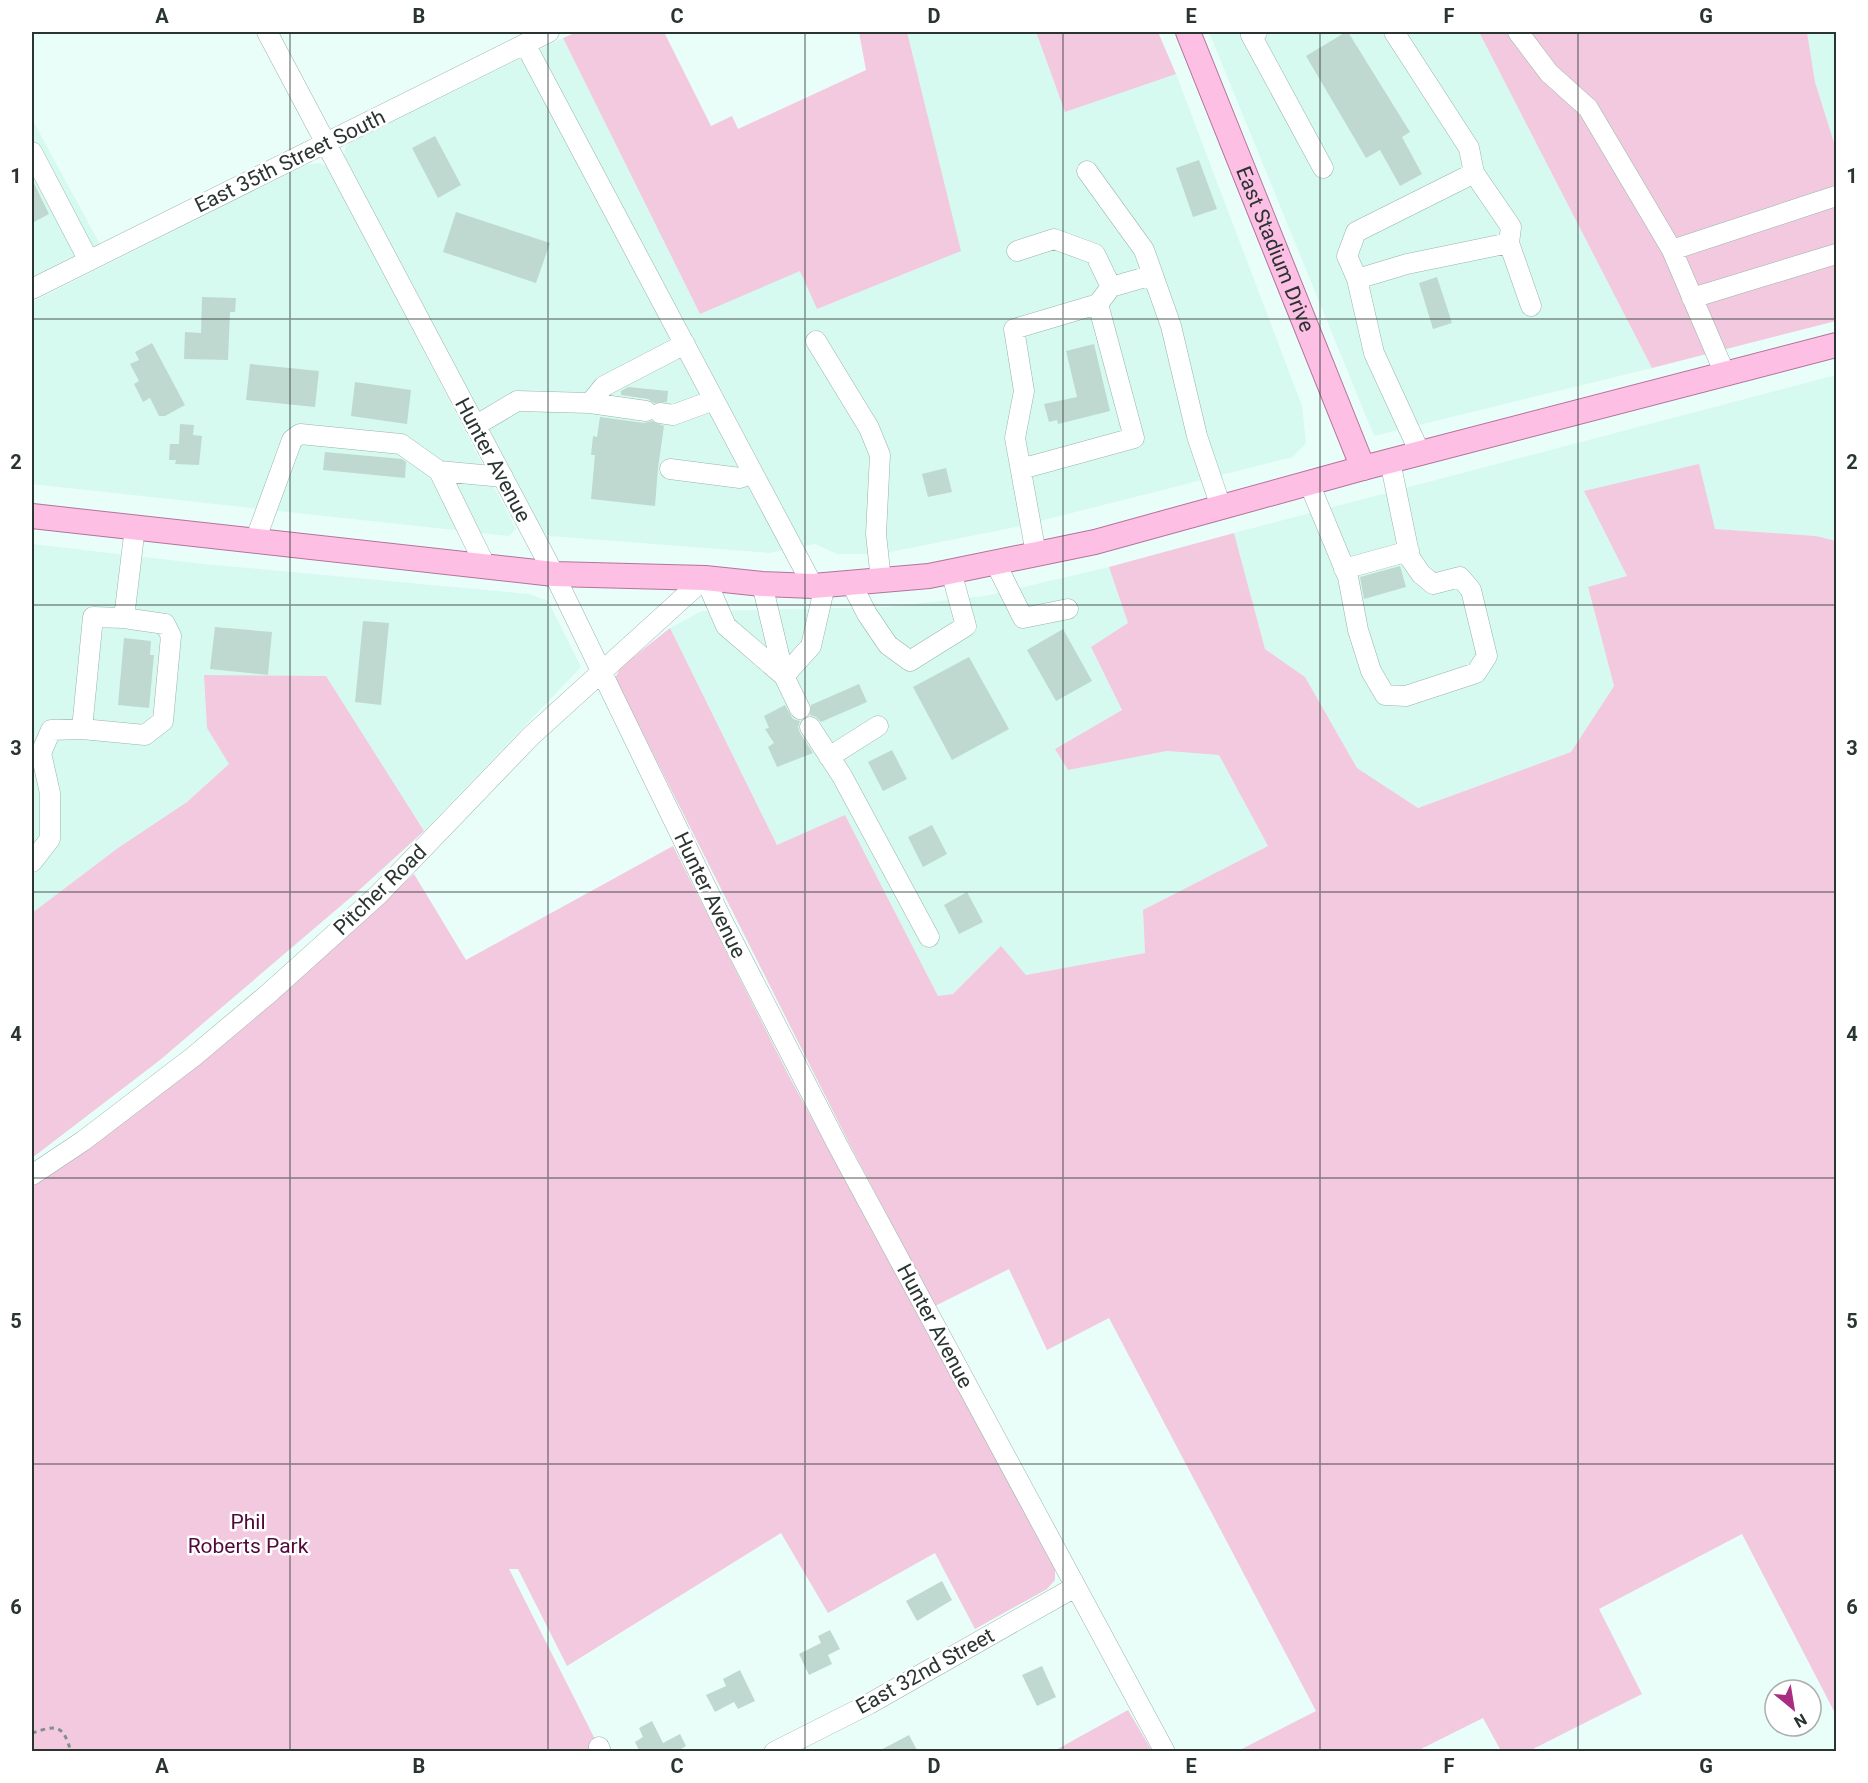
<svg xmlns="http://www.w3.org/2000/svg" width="1868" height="1783" viewBox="0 0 1868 1783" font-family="Roboto,sans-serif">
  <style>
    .built { fill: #d6faf0 }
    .green { fill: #f2c9df }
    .building { fill: #bfd9d1 }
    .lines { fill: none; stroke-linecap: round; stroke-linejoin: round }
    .minor-casing { stroke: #99b3ac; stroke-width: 21 }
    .major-casing { stroke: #b3739b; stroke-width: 26 }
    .path { stroke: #81908b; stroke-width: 3; stroke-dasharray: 4.5 4.5; stroke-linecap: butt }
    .minor { stroke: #fff; stroke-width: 20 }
    .major { stroke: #febfe5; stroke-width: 24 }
    .grid { fill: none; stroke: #2a3431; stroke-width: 1.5; stroke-opacity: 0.55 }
    .labels { text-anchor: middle; stroke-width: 5; stroke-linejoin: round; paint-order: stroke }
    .street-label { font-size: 21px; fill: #2a3431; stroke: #fff }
    .park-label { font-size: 21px; fill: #52083b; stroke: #fff }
    .neatline { fill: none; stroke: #2a3431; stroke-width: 2 }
    .grid-label { font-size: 20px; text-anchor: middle; font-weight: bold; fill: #2a3431 }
  </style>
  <rect width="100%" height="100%" fill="#e9fef8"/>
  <!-- built -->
  <path class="built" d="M907,32H1036L1065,112L1176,74L1302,406L1306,443L1293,457L1016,527L880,554H837L815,544L769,553L550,536L538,529L344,157L345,148L354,140L563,38L700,314L800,270L817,309L960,251Z
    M1209,32H1479L1652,368L1374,436Z
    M1807,32H1836V149L1815,82Z
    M32,119L101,246L32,281Z
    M319,163L328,167L516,529L509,536L32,484V302L305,165Z
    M1836,375V541L1816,536L1714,529L1584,491L1627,576L1588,588L1614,686L1571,752L1418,808L1357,768L1305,677L1265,649L1234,533Z
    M32,544L204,564L529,594L548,601L581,667L424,831L326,676L207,728L229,764L187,802L118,848L32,913Z
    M1109,567L1129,624L1091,647L1122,710L1055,749L1068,770L1167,751L1219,755L1268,846L1143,910L1145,953L1026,975L1001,947L953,994L938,996L845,816L777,845L670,628L702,611L888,607L985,596Z"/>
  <!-- green -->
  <path class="green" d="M577,32H664L711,126L732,116L738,129L866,70L859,32H907L961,251L817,309L800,271L700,314L563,38Z
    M1036,32H1158L1176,74L1065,112Z
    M1479,32H1807L1815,82L1836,149V321L1652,368Z
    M1699,464L1715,529L1816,536L1836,541V1715L1742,1534L1599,1609L1642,1694L1529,1751H1501L1483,1718L1417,1751H1238L1316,1711L1109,1318L1047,1350L1009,1269L935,1306L849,1143L615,678L621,667L670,628L777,845L845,815L938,996L953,994L1001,946L1026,975L1145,953L1143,910L1268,846L1219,755L1167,751L1068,770L1055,749L1122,710L1091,647L1128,623L1109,567L1234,533L1265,649L1305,677L1357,768L1418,808L1571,752L1614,686L1588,587L1627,576L1584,491Z
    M204,675L326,676L424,831L357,892L160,1060L32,1158V913L118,848L187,802L229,764L207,728Z
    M673,846L790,1078L1055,1569V1580L1047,1589L975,1629L935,1553L828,1613L781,1533L567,1666L518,1569H509L601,1751L32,1752V1186L234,1022L239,1030L414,874L466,960Z
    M1128,1710L1152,1751H1054Z"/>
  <!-- building -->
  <path class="building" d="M1346,32H1348L1410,132L1402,137L1422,174L1400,186L1380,150L1366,158L1306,56Z
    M435,136L461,185L438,198L412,148Z
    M1199,160L1217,209L1193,217L1176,168Z
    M32,179L49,214L32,223Z
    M456,212L550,243L536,283L443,252Z
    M1437,277L1452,323L1433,329L1419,283Z
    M202,297L236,298L235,312H230L228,360L184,359L185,332L201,333Z
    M152,343L185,405L165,416H159L150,398L143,402L134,384L139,381L130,364L139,360L135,352Z
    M1094,344L1110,411L1058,424L1057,420L1049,422L1044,404L1077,397L1066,351Z
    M250,364L319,371L315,407L246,400Z
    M355,382L411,390L407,424L351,416Z
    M628,387L668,391L667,402L654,403L648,399L621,395V391Z
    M600,417L644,423L652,421L664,426L658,468L655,506L591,499L595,455H591L593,436L597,437Z
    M180,424L194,425L193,435L202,436L199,465L175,464L176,460H169L170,444H179Z
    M325,452L402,459L406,462L405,478L323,470Z
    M946,468L952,492L928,497L922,474Z
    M1400,566L1406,587L1364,599L1360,577Z
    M363,621L389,623L381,705L355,702Z
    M215,627L272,632L268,675L210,669Z
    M1063,629L1092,681L1056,701L1027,650Z
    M124,638L151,641L150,655H154L149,708L118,705Z
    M969,657L1009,729L952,760L913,687Z
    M859,684L867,702L821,722L816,717L810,715L811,705Z
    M785,705L793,719L800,721L798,727L800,733L813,753L777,767L768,747L774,743L765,729L769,728L764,716Z
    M892,750L907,779L883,791L868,762Z
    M932,825L947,854L923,867L908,837Z
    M967,892L983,922L959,934L944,905Z
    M942,1581L952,1600L917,1621L906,1601Z
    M830,1630L840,1649L828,1655L832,1664L809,1675L799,1654L821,1643L818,1636Z
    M1042,1666L1056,1697L1037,1706L1022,1675Z
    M740,1670L755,1701L738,1709L734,1702L715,1712L706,1695L726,1686L723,1679Z
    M652,1721L663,1743L680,1734L686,1746L676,1752H640L635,1742L643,1737L639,1728Z
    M909,1735L918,1752H877Z"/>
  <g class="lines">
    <defs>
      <path id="minor" d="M267,32L554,574L723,922L837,1144L1165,1752
        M1257,32L1251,35L1323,168
        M1394,32L1469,148L1474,173L1356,232L1347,256L1357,279L1374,353L1420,453
        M1518,32L1549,73L1588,108L1672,250L1725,374
        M525,44L813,586
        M32,152L89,261
        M1087,171L1144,250L1171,326L1197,436L1221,507
        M1509,243L1531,306
        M1672,250L1836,196
        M1017,251L1054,239L1095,254L1111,287
        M1357,279L1407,264L1509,243L1511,227L1474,173
        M32,289L549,32
        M1692,298L1836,254
        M816,341L869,428L880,455L876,534L881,580
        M590,403L604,386L685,344
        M660,413L673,415L714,400
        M475,426L517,401L590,403L646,411
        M670,469L740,478L753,473
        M1021,469L1134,438L1098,304
        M439,471L486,567
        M1309,483L1348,577L1358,630L1371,671L1385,695L1406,696L1476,673L1487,656L1471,590L1460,577L1433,584L1421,574L1410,558L1390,461
        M255,541L292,440L300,434L401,444L439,471L503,477
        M1036,554L1015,438L1024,391L1014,329L1098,304L1111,287L1153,275
        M995,562L1023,618L1068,609
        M1344,569L1409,551
        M851,583L867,614L888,645L910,661L966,626L951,571
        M762,584L784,676L800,709
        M93,617L124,618L165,624L171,636L163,721L145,735L82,729Z
        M124,618L135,527
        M810,727L842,776L929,937
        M829,757L878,726
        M32,862L50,839V793L41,753L51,730L82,729
        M32,1175L83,1141L193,1057L268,994L378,895L531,736L705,578L726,626L784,676L811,646L825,585
        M599,1747L601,1752
        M774,1752L869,1704L1075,1587"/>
      <g id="major">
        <path id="s1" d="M1188,32L1363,468"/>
        <path d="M32,516L554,574L705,578L762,584L813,586L929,576L1095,542L1363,468L1836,345"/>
      </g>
    </defs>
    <!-- minor casing -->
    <use href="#minor" class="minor-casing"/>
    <!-- major casing -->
    <use href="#major" class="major-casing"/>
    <!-- path -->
    <path class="path" d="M32,1733C57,1725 63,1724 71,1752"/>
    <!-- minor -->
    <use href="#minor" class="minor"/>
    <!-- major -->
    <use href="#major" class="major"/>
  </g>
  <!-- grid -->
  <path class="grid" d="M290,32V1752M548,32V1752M805,32V1752M1063,32V1752M1320,32V1752M1578,32V1752M32,319H1836M32,605H1836M32,892H1836M32,1178H1836M32,1464H1836"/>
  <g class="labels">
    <!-- street labels -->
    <g class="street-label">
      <text transform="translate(290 161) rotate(-26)" y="7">East 35th Street South</text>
      <text dy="7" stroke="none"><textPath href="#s1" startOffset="234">East Stadium Drive</textPath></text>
      <text transform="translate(493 460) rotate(62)" y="7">Hunter Avenue</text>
      <text transform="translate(380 890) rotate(-44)" y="7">Pitcher Road</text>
      <text transform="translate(710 895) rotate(64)" y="7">Hunter Avenue</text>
      <text transform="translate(935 1326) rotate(62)" y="7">Hunter Avenue</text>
      <text transform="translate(925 1671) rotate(-29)" y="7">East 32nd Street</text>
    </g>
    <!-- park labels -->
    <g class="park-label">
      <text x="248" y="1529">Phil<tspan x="248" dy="24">Roberts Park</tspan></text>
    </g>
  </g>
  <!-- border -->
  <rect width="1868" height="1783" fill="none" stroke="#ffffff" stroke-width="66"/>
  <!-- north arrow -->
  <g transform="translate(1793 1708) rotate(150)"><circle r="28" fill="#ffffff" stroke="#aaaead" stroke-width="1.5"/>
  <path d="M0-4.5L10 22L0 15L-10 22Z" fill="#a92d80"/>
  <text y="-9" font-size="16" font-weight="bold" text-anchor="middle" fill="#2a3431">N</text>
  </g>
  <rect x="33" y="33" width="1802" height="1717" class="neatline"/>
  <g class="grid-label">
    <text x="162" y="23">A</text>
    <text x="419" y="23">B</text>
    <text x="677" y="23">C</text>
    <text x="934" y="23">D</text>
    <text x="1191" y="23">E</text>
    <text x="1449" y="23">F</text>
    <text x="1706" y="23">G</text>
    <text x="16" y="183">1</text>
    <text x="1852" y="183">1</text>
    <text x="16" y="469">2</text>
    <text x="1852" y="469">2</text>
    <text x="16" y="755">3</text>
    <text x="1852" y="755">3</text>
    <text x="16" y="1041">4</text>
    <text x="1852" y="1041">4</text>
    <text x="16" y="1328">5</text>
    <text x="1852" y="1328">5</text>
    <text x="16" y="1614">6</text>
    <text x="1852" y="1614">6</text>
    <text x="162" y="1773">A</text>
    <text x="419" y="1773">B</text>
    <text x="677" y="1773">C</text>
    <text x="934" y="1773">D</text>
    <text x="1191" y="1773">E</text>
    <text x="1449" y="1773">F</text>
    <text x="1706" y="1773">G</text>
  </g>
</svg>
